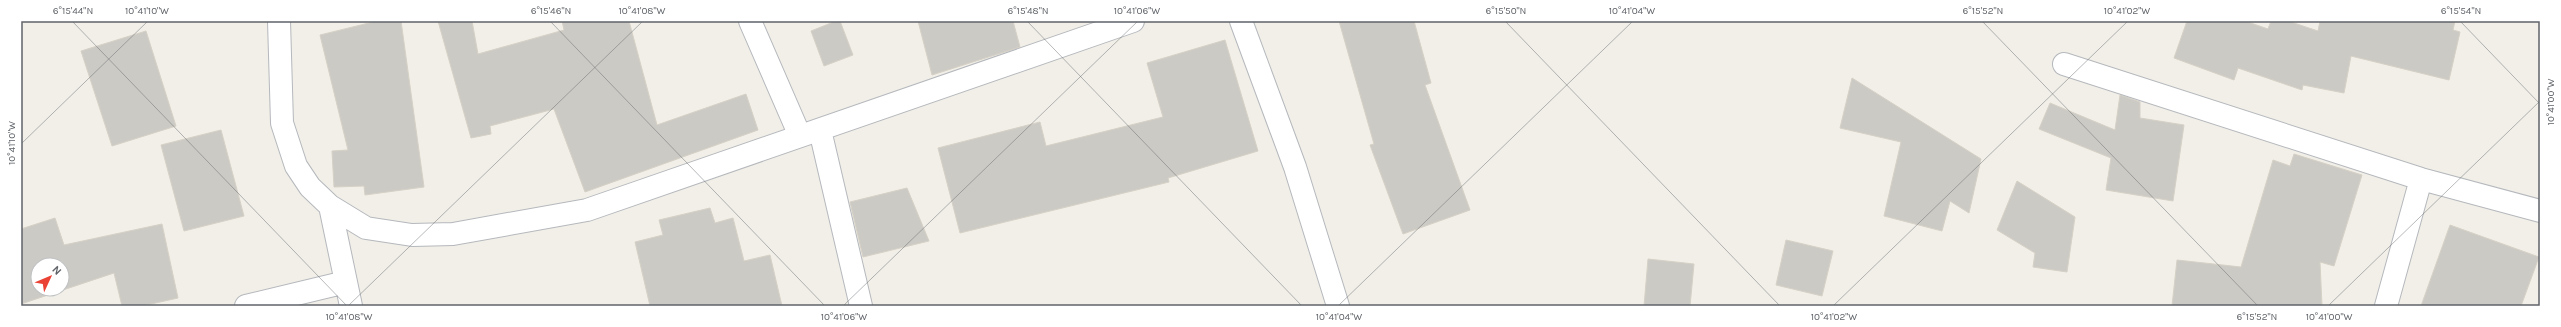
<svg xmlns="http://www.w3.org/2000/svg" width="2561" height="327" viewBox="0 0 2561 327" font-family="Karla,sans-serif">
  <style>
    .building { fill: #cccac5; stroke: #d6d1c6; fill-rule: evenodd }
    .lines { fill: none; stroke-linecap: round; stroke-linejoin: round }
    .minor-casing { stroke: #b5b8bc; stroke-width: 24 }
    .minor { stroke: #fff; stroke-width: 22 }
    .ticks { fill: none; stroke: #5f6368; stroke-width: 1; stroke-opacity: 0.45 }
    .neatline { fill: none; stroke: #5f6368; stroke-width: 1.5 }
    .ticks-label { font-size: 10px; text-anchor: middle; fill: #5f6368 }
  </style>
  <rect width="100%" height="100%" fill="#f1efe8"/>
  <!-- building -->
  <path class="building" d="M377,21H401L424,187L365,195L364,186L334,187L332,151L348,150L320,35Z
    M438,21H472L478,54L564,30L562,21H629L657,125L746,94L758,130L585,192L554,109L490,126L491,134L471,138Z
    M836,21H840L853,55L824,66L811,31Z
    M918,21H1013L1020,47L932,75Z
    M1339,21H1414L1431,83L1425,85L1470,210L1403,234L1370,145L1374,144Z
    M2187,21H2245L2268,29L2271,21H2288L2318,31L2320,21H2455L2453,30L2460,32L2449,80L2351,56L2344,93L2303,85L2302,90L2238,68L2234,80L2174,58Z
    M146,31L176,126L112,146L81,51Z
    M1225,40L1258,151L1168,178L1169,182L960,233L938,148L1040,122L1046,146L1163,117L1147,63Z
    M1852,78L1981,159L1969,213L1950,201L1942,231L1884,216L1901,142L1840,128Z
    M2120,95L2140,102V118L2184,125L2173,201L2106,190L2111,158L2039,129L2050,103L2115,130Z
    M221,130L244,216L184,231L161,145Z
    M2294,154L2362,175L2334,266L2320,262L2322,306H2172L2177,260L2241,267L2273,160L2290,166Z
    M2017,181L2075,217L2067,272L2033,267L2035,253L1997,230Z
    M907,188L929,241L863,257L850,202Z
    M710,208L715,223L733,218L744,261L770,255L782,306H650L635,242L663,235L659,220Z
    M55,218L64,245L162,224L178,298L142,306H122L114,273L21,304V229ZM38,265H62V289H38Z
    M2450,225L2539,257L2521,306H2421Z
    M1786,240L1833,251L1822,296L1776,285Z
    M1648,259L1694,264L1690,306H1644Z"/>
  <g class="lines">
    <defs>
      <path id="minor" d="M279,21L282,123L296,166L310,187L330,206L366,228L412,235L453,234L587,210L1133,21
        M750,21L800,136
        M1241,21L1295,167L1338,306
        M2064,64L2421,179L2540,211
        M820,130L861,306
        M330,206L351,306
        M246,306L346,282
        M2386,306L2421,179"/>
    </defs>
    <!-- minor casing -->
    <use href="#minor" class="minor-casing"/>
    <!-- minor -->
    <use href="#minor" class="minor"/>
  </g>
  <!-- ticks -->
  <path class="ticks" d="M72,21L347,306M550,21L825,306M1027,21L1302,306M1505,21L1780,306M1982,21L2258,306M2460,21L2540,104M21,144L148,21M348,306L643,21M843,306L1138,21M1338,306L1633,21M1833,306L2128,21M2328,306L2540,101"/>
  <!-- border -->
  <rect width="2561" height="327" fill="none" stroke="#ffffff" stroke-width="44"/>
  <!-- north arrow -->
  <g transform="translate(50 277) rotate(46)"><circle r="19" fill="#ffffff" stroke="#bfc1c3"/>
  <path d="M0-3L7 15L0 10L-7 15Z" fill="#ea4335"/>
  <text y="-6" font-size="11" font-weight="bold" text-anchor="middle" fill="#5f6368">N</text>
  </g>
  <rect x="22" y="22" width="2517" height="283" class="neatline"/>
  <g class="ticks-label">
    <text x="73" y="14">6°15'44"N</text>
    <text x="147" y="14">10°41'10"W</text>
    <text x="551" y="14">6°15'46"N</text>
    <text x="642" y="14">10°41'08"W</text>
    <text x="1028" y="14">6°15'48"N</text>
    <text x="1137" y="14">10°41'06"W</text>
    <text x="1506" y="14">6°15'50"N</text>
    <text x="1632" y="14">10°41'04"W</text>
    <text x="1983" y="14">6°15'52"N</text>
    <text x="2127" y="14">10°41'02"W</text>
    <text x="2461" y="14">6°15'54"N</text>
    <text transform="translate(2550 102) rotate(-90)" y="4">10°41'00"W</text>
    <text transform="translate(11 143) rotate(-90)" y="4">10°41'10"W</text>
    <text x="349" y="320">10°41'08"W</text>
    <text x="844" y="320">10°41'06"W</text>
    <text x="1339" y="320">10°41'04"W</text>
    <text x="1834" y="320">10°41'02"W</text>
    <text x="2257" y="320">6°15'52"N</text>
    <text x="2329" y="320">10°41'00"W</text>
  </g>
</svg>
